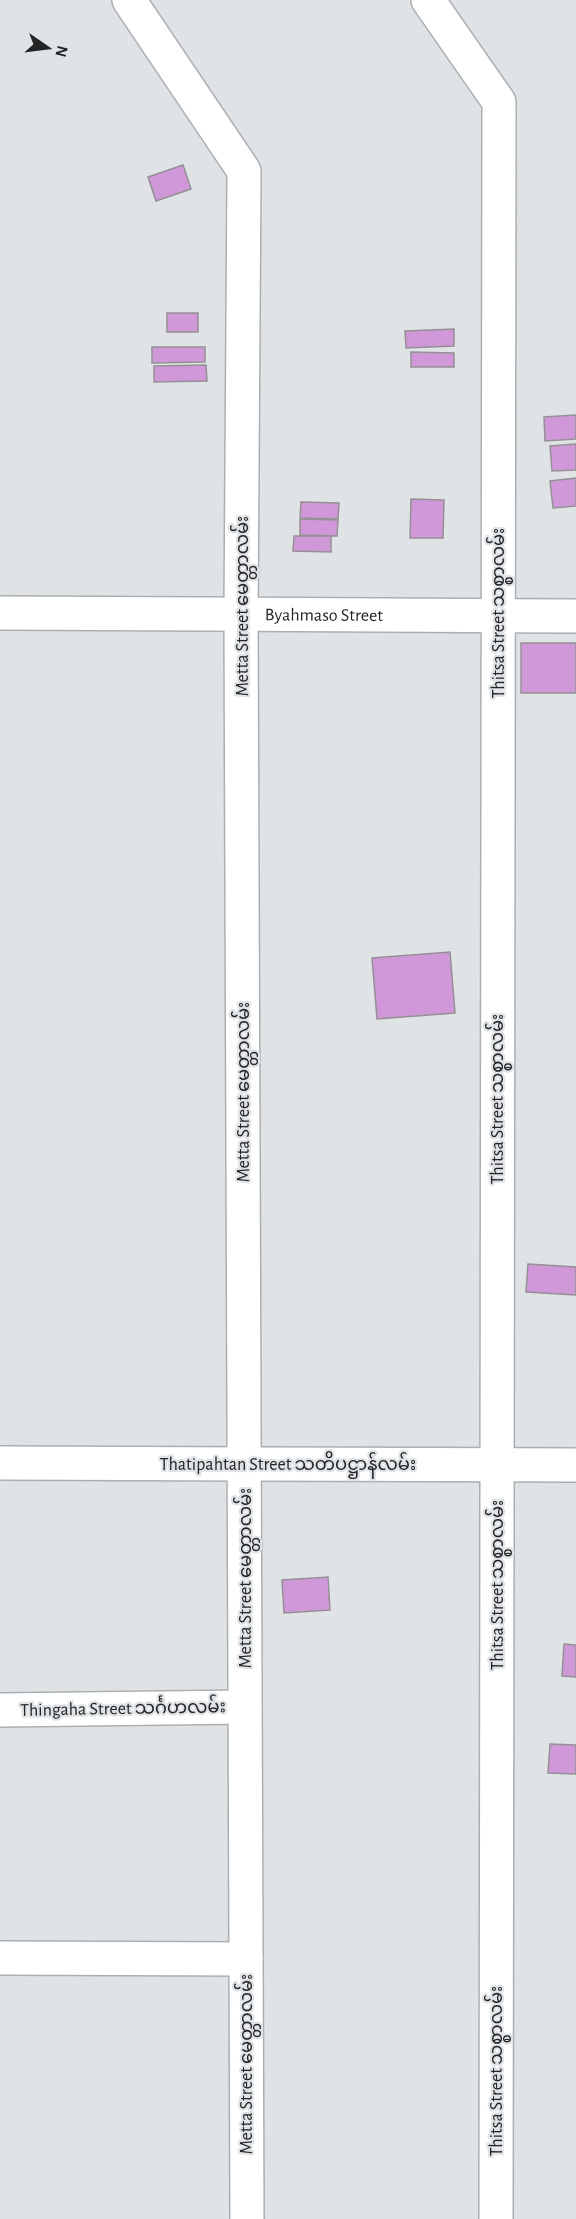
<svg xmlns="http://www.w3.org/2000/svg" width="576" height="2219" viewBox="0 0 576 2219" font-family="'Alegreya Sans','Noto Sans Myanmar',sans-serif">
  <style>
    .building { fill: #d098d8; stroke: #949194; stroke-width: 1.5 }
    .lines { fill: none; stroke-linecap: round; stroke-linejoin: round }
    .street-casing { stroke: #acafb2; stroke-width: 36 }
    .street { stroke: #fff; stroke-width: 33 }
    .labels { text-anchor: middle; stroke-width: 4.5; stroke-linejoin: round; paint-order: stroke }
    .street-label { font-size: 18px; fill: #232425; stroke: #e0e3e6 }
  </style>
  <rect width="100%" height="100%" fill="#e0e3e6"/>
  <!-- building -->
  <path class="building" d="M183,165L191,189L156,201L148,177Z
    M167,313H198V332H167Z
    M454,329V346L406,348L405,331Z
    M152,347H205V362L152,363Z
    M411,352L454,353V367H411Z
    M206,365L207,381L154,382V366Z
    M576,415V439L545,441L544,417Z
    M576,444V470L552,471L550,446Z
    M576,478V506L553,508L550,481Z
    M411,499L444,500L443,538H410Z
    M301,502L339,503L338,519L300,518Z
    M300,519L338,520L337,536L300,535Z
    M294,536H331V552L293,551Z
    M521,643H576V693H521Z
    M450,952L455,1013L377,1019L372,958Z
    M528,1264L576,1267V1295L526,1292Z
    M328,1577L330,1610L284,1613L282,1580Z
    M564,1644L576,1645V1677L562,1676Z
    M550,1744L576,1745V1774L548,1773Z"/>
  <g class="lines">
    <defs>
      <g id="street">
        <path d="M129,0L244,171L241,614L247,2219"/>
        <path d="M428,0L499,102L496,2219"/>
        <path id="s1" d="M0,613L576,616"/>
        <path d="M0,1463L576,1465"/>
        <path d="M0,1710L245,1707"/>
        <path d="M0,1958L246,1959"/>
      </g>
    </defs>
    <!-- street casing -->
    <use href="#street" class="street-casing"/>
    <!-- street -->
    <use href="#street" class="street"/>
  </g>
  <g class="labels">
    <!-- street labels -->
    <g class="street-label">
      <text transform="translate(242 606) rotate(-90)" y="6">Metta Street မေတ္တာလမ်း</text>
      <text transform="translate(498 613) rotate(-90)" y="6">Thitsa Street သစ္စာလမ်း</text>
      <text dy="6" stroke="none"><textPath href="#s1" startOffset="324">Byahmaso Street</textPath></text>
      <text transform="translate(243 1092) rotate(-90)" y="6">Metta Street မေတ္တာလမ်း</text>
      <text transform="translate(497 1099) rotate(-90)" y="6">Thitsa Street သစ္စာလမ်း</text>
      <text x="288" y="1470">Thatipahtan Street သတိပဋ္ဌာန်လမ်း</text>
      <text transform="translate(245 1578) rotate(-90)" y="6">Metta Street မေတ္တာလမ်း</text>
      <text transform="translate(497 1585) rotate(-90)" y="6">Thitsa Street သစ္စာလမ်း</text>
      <text transform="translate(123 1708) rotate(-1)" y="6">Thingaha Street သင်္ဂဟလမ်း</text>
      <text transform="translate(246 2064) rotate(-90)" y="6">Metta Street မေတ္တာလမ်း</text>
      <text transform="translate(496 2071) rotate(-90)" y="6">Thitsa Street သစ္စာလမ်း</text>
    </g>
  </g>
  <!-- north arrow -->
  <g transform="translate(48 48) rotate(104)" stroke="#e0e3e6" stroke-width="4.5" paint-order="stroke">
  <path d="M0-4.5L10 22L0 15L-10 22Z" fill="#232425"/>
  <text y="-9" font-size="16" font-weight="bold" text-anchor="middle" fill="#232425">N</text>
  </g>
</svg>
